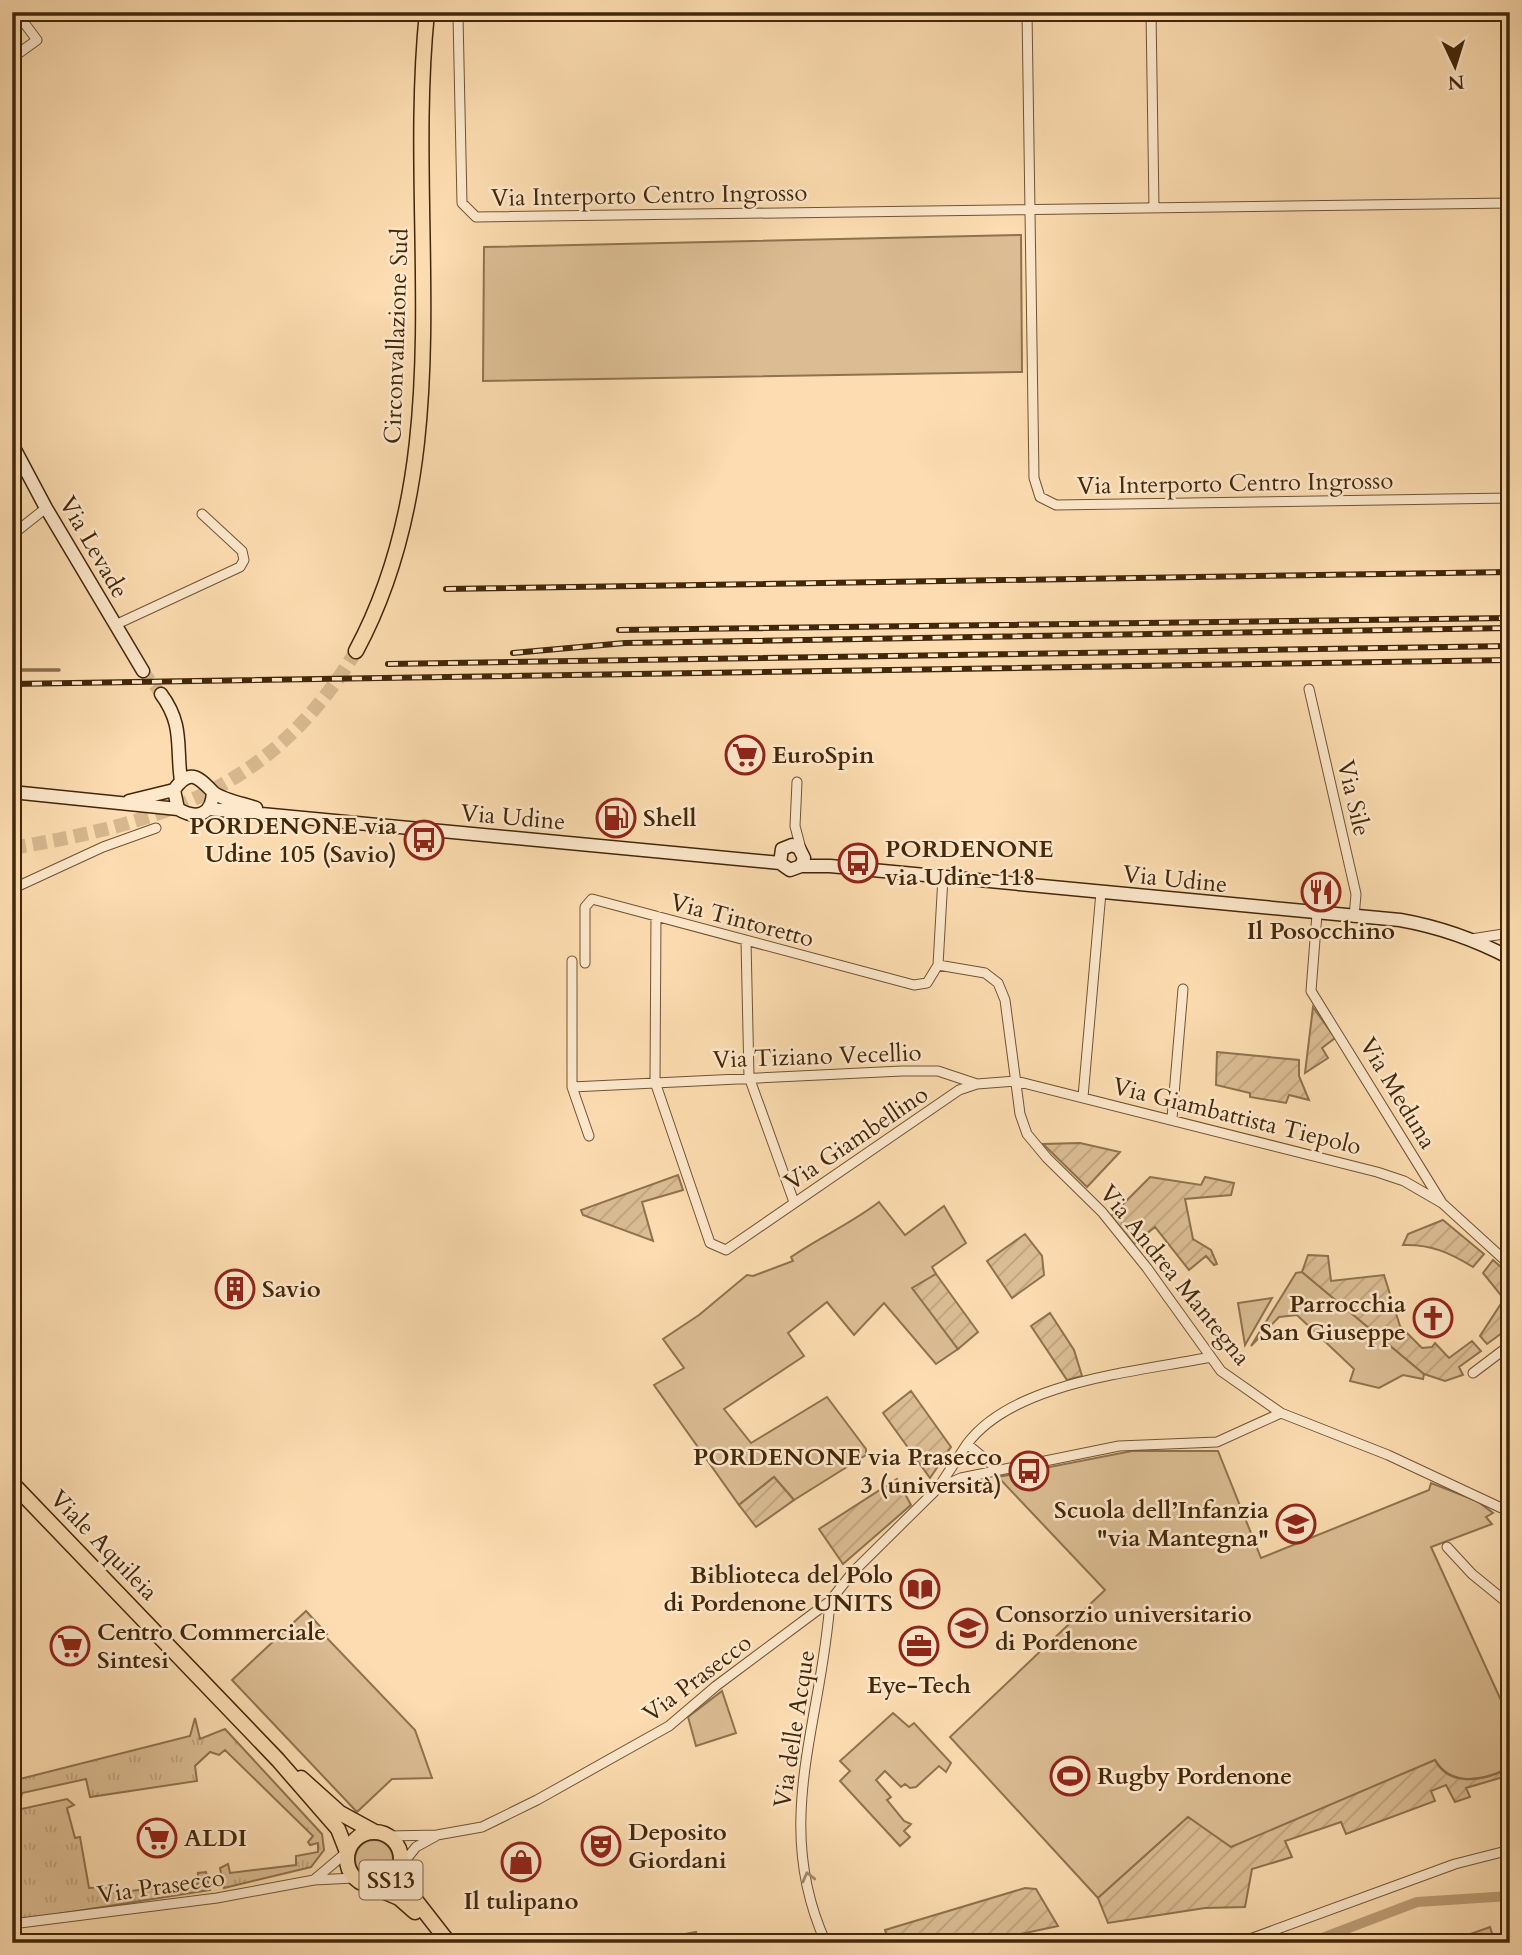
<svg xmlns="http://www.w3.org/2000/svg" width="1522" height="1955" viewBox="0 0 1522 1955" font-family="Cardo,serif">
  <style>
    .grass { fill: #dcbd93; stroke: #8f724e; stroke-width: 2 }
    .park { fill: url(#park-tufts); stroke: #8f724e; stroke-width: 2 }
    .garden { fill: url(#garden-furrows); stroke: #8f724e; stroke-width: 2 }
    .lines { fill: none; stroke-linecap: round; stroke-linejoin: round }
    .stream { stroke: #8c6e4b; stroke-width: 3.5 }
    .canal { stroke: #bd9e77; stroke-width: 10 }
    .secondary-tunnel { stroke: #d7b88e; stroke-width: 12; stroke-dasharray: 12 6; stroke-linecap: butt }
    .primary-tunnel { stroke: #d7b88e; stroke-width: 14; stroke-dasharray: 14 7; stroke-linecap: butt }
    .street-casing { stroke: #705432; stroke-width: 11 }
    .secondary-casing { stroke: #422708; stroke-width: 15 }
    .primary-casing { stroke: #422708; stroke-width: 17 }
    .street { stroke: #fde8cc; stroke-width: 9 }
    .secondary { stroke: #fde8cc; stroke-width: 12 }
    .primary { stroke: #fcdcb0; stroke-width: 14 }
    .rail-casing { stroke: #422708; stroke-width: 6 }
    .rail { stroke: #fde8cc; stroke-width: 3.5; stroke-dasharray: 10; stroke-linecap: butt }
    .oneway { stroke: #a0886a }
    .labels { text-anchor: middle; stroke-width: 5; stroke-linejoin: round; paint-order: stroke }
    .shield { fill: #fde8cc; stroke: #7a6143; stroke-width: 2 }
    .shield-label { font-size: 23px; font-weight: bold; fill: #422708 }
    .street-label { font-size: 24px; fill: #422708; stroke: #fde8cc }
    .poi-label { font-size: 24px; font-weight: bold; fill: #422708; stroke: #fde8cc; text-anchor: start }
  </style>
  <defs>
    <pattern id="park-tufts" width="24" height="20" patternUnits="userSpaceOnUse" patternTransform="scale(1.75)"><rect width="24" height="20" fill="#dcbd93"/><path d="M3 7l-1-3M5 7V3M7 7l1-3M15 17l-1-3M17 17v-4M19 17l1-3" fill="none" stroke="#bea27d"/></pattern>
    <pattern id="garden-furrows" width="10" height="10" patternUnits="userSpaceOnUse" patternTransform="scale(1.75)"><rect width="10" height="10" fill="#dcbd93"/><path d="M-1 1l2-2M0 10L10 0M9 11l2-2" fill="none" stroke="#bea27d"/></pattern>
  </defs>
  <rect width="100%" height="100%" fill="#fcdcb0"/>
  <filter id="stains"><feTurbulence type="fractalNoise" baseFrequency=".00286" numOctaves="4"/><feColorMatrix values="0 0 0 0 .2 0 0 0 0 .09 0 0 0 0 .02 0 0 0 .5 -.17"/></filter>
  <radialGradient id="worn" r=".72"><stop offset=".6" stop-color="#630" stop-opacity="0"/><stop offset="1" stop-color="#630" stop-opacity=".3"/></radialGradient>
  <!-- grass -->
  <path class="grass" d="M1021,235L1022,372L483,381L484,247Z
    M879,1202L905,1235L944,1206L966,1243L932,1267L936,1274L913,1288L958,1349L936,1364L884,1303L854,1335L827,1302L788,1333L804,1356L724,1409L751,1443L827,1397L866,1449V1455L794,1500L774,1477L739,1505L654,1385L684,1368L663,1339L699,1315L747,1275L753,1276L793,1261L791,1257C820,1237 852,1223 879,1202Z
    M1302,1272L1424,1374L1423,1379L1403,1375L1379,1388L1350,1381L1354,1369L1297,1315L1279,1317L1251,1346L1296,1273Z
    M1272,1298L1245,1345L1238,1303Z
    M1132,1451H1218L1261,1558L1429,1490L1431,1483L1477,1501L1493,1513L1486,1517L1492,1524L1431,1547L1510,1720V1754L1505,1770C1480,1781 1451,1786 1435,1760L1231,1848L1188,1817L1098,1898L950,1737L1105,1590L998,1477Z
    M306,1611L327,1634L325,1636L415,1730L432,1778L392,1779L357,1812L232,1680Z
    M722,1691L736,1733L696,1746L688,1717Z
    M893,1713L909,1727L914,1723L951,1763L946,1772L939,1766L916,1787L910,1788L905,1784L901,1787L885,1771L876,1780L891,1797L887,1800L904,1821L911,1824L904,1831L910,1837L900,1846L840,1781L850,1771L840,1761Z
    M355 1859a19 19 0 1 1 38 0a19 19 0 1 1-38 0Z
    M1490,1927L1495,1943H1445Z
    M696,1932L700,1943H638Z"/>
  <!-- park -->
  <path class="park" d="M195,1718L200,1739L225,1729L322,1834L324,1850L311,1867L224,1888L220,1868L228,1864L230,1873L296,1865V1856L318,1852V1843L310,1845L308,1842L313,1836L225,1750L219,1755L210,1752L195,1766L197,1781L90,1797L86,1779L22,1793L21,1798L12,1800V1781L190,1736Z
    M67,1799L74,1805L67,1808L75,1838L80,1837L89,1888L109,1887L110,1893L198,1884V1873L206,1872L210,1890L27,1919L12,1915V1811Z"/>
  <!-- garden -->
  <path class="garden" d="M1313,1007L1335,1038L1322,1048L1328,1058L1305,1073Z
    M1217,1052L1299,1060V1076L1309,1100L1289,1095L1286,1103L1250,1097V1093L1216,1085Z
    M1080,1143L1120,1152L1087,1187L1043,1144Z
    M678,1175L683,1190L642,1202L653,1241L583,1215L581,1210Z
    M1150,1177L1201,1185L1205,1177L1234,1183L1231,1195L1185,1199L1193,1239L1211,1250L1217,1264L1214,1265L1206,1256L1189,1270L1155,1227L1134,1244L1111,1216Z
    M1443,1220L1484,1254L1473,1267C1450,1253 1431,1244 1403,1245L1408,1234Z
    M1025,1234L1042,1256L1044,1275L1012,1298L987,1261Z
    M1308,1255L1328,1256L1331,1281L1384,1275L1400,1326L1422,1348L1432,1347L1435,1343L1449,1358L1472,1341L1481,1351L1459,1367L1463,1375L1445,1381L1424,1374L1302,1272Z
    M1493,1260L1510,1275V1327L1487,1344L1480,1336L1504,1299L1483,1273Z
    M936,1274L978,1332L958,1349L912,1288Z
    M1050,1313L1074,1350L1082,1376L1067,1380L1031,1326Z
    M911,1391L951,1447L930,1478L883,1413Z
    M774,1477L794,1500L756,1527L739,1505Z
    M897,1479L911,1505L843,1564L819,1529Z
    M1510,1754V1775L1466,1788L1470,1797L1455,1802L1446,1785L1431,1791L1435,1801L1346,1834L1341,1822L1285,1841L1292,1857L1252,1869L1245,1907L1205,1908L1108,1923L1098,1898L1188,1817L1231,1847L1435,1760C1449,1787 1482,1781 1505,1770Z
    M1025,1888L1036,1889L1058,1926L1002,1938L1003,1943H889L885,1930Z"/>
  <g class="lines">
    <!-- stream -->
    <path class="stream" d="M12,670H59"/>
    <!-- canal -->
    <path class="canal" d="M1309,1943L1417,1902L1510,1896"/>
    <!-- secondary-tunnel -->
    <path class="secondary-tunnel" d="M143,671L161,694"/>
    <!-- primary-tunnel -->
    <path class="primary-tunnel" d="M12,848C162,823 274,788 356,651"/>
    <defs>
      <path id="street" d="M1027,12L1034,478L1040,497L1056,505L1510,498
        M1151,12L1154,208
        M458,16L462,203L476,217L1510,203
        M12,58L37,40L16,12
        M12,535L46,508
        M115,625L240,567L244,560L242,551L202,514
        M1309,689L1356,894L1354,917
        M797,782L795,826L801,849
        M943,877L938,965L985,973L998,983L1005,1000L1020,1114L1027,1134L1047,1158L1102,1212L1147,1268L1221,1371L1281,1413L1388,1455L1510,1512
        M12,889L103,847L156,828
        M1317,914L1311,991L1442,1203L1510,1265
        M656,916L655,1082L710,1243L726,1250L959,1090L977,1084L1016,1081L1377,1172L1404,1181L1442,1203
        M1471,939L1510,933
        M746,941L749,1077L794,1202
        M572,961V1087L902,1071H938L977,1084
        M585,963V907L592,899L914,985L927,983L938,965
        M572,1087L589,1136
        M1083,1097L1101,892
        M1172,1118L1183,989
        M1473,1373L1510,1345
        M967,1444C1014,1381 1137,1372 1211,1357
        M938,1488L967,1444L997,1469
        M1447,1547L1472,1574L1510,1605
        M389,1836L437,1835L482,1827L537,1800L669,1726L716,1686L830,1601L853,1572L938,1488L961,1478L1119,1446L1217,1442L1281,1413
        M400,1867L416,1847L436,1836
        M315,1879L347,1852
        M12,1924L217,1898L314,1880L354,1878
        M826,1943C771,1823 822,1723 830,1601
        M1239,1943L1455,1864L1510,1850"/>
      <path id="secondary" d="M12,444L46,508L143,671
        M161,694C184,725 176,746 181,781
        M12,792L178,809C197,820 212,815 213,792
        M129,801L174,790
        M178,809L174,790C190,767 199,778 213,792C222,800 245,804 256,808
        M210,809L780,863
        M801,866L804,858L799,848L792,845L782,849L780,863L790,870L801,866H830L1400,920C1440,927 1474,939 1510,958"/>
      <path id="primary" d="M356,651C462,454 405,225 427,12
        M12,1483L278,1760L338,1829L347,1852
        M301,1778L340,1813L373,1831
        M347 1859a27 27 0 1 1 54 0a27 27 0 1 1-54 0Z
        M396,1875L449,1943
        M373,1887L399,1898L415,1912"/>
    </defs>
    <!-- street casing -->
    <use href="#street" class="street-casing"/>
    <!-- secondary casing -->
    <use href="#secondary" class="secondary-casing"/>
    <!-- primary casing -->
    <use href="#primary" class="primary-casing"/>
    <!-- street -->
    <use href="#street" class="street"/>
    <!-- secondary -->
    <use href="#secondary" class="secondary"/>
    <!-- primary -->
    <use href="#primary" class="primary"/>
    <defs>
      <path id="rail" d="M446,589L1510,572
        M619,630L1510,618
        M513,653L625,643L1510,628
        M388,664L1510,646
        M12,684L1510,660"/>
    </defs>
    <!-- rail casing -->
    <use href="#rail" class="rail-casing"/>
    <!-- rail -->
    <use href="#rail" class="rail"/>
  </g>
  <!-- one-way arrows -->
  <defs><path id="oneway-chevron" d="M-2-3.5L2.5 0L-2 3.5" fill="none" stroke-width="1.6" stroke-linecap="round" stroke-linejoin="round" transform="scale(1.75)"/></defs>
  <use class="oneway" href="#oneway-chevron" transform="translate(808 1877) rotate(-104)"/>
  <!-- icons -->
  <defs>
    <symbol id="supermarket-ring" viewBox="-11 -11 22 22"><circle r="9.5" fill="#fde8cc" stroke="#8f2418" stroke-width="1.5"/><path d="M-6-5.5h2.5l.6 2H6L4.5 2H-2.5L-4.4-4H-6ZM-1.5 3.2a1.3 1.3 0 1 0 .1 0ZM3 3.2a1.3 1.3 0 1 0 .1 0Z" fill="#8f2418"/></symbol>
    <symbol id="fuel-ring" viewBox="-11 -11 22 22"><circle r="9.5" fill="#fde8cc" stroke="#8f2418" stroke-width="1.5"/><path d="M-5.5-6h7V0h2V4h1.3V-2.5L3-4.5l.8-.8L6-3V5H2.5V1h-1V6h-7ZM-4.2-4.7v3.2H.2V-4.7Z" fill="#8f2418"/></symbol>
    <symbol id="bus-ring" viewBox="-11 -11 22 22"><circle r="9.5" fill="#fde8cc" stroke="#8f2418" stroke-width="1.5"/><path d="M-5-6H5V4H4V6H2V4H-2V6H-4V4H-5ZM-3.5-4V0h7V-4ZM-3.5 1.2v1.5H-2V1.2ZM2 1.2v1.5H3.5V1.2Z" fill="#8f2418"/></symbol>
    <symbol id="restaurant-ring" viewBox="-11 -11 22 22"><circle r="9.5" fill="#fde8cc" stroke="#8f2418" stroke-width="1.5"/><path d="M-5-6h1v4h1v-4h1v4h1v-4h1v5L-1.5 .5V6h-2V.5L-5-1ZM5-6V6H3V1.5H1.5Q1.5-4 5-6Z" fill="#8f2418"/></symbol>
    <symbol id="building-ring" viewBox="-11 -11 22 22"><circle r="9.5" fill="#fde8cc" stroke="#8f2418" stroke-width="1.5"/><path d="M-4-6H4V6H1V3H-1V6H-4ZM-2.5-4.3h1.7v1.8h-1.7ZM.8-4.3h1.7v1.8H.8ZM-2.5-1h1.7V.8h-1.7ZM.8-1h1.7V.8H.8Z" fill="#8f2418"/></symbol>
    <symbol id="church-ring" viewBox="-11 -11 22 22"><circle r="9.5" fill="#fde8cc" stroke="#8f2418" stroke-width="1.5"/><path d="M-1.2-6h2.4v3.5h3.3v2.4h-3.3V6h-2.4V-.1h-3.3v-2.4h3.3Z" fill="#8f2418"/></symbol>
    <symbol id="school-ring" viewBox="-11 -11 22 22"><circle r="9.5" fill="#fde8cc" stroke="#8f2418" stroke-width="1.5"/><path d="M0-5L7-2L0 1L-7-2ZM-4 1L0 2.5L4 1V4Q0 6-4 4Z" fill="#8f2418"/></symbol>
    <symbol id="library-ring" viewBox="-11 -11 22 22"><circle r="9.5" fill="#fde8cc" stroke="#8f2418" stroke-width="1.5"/><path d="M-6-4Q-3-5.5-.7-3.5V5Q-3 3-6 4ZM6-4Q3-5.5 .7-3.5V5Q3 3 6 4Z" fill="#8f2418"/></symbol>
    <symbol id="university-ring" viewBox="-11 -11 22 22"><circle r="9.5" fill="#fde8cc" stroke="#8f2418" stroke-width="1.5"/><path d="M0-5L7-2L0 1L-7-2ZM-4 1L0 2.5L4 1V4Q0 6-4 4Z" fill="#8f2418"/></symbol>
    <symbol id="office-ring" viewBox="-11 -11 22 22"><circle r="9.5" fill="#fde8cc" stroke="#8f2418" stroke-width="1.5"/><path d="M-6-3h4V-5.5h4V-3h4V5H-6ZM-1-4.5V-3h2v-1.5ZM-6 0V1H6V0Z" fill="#8f2418"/></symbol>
    <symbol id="stadium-ring" viewBox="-11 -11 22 22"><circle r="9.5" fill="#fde8cc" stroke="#8f2418" stroke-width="1.5"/><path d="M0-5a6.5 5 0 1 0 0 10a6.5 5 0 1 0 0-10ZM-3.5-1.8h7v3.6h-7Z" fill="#8f2418"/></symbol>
    <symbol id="theatre-ring" viewBox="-11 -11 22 22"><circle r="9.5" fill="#fde8cc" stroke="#8f2418" stroke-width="1.5"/><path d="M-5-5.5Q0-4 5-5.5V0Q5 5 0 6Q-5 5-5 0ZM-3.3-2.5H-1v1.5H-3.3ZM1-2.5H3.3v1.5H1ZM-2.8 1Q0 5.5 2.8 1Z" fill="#8f2418"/></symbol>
    <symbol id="shop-ring" viewBox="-11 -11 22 22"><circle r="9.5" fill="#fde8cc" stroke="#8f2418" stroke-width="1.5"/><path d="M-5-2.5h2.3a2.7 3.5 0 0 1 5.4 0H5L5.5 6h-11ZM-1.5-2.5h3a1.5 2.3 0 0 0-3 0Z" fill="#8f2418"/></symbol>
  </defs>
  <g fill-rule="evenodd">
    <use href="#supermarket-ring" x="723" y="733" width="44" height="44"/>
    <use href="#fuel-ring" x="594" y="796" width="44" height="44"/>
    <use href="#bus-ring" x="402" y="818" width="44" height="44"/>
    <use href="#bus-ring" x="836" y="841" width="44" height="44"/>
    <use href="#restaurant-ring" x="1299" y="870" width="44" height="44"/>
    <use href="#building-ring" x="213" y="1267" width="44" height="44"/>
    <use href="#church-ring" x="1411" y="1296" width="44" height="44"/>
    <use href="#bus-ring" x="1007" y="1449" width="44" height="44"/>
    <use href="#school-ring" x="1274" y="1502" width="44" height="44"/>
    <use href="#library-ring" x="898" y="1567" width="44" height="44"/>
    <use href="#university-ring" x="946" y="1606" width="44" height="44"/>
    <use href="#supermarket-ring" x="48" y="1624" width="44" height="44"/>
    <use href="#office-ring" x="897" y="1624" width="44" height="44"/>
    <use href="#stadium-ring" x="1048" y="1754" width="44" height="44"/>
    <use href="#supermarket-ring" x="135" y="1816" width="44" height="44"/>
    <use href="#theatre-ring" x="579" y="1824" width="44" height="44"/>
    <use href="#shop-ring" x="499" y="1840" width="44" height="44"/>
  </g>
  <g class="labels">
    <!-- shield labels -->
    <rect class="shield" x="359.5" y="1860.5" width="63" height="39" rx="5"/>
    <g class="shield-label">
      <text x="391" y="1888">SS13</text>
    </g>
    <!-- street labels -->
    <g class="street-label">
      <text transform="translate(649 195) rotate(-1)" y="8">Via Interporto Centro Ingrosso</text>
      <text transform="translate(396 336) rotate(-88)" y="8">Circonvallazione Sud</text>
      <text transform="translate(1235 483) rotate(-1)" y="8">Via Interporto Centro Ingrosso</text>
      <text transform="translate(94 547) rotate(60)" y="8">Via Levade</text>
      <text transform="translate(1354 798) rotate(77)" y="8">Via Sile</text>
      <text transform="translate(513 817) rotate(5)" y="8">Via Udine</text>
      <text transform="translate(1175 879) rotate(6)" y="8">Via Udine</text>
      <text transform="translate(742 920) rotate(15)" y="8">Via Tintoretto</text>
      <text transform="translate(817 1056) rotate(-2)" y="8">Via Tiziano Vecellio</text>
      <text transform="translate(1398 1093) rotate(59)" y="8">Via Meduna</text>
      <text transform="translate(1237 1116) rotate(14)" y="8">Via Giambattista Tiepolo</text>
      <text transform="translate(856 1138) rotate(-34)" y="8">Via Giambellino</text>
      <text transform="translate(1175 1275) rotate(51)" y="8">Via Andrea Mantegna</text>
      <text transform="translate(104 1545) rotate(46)" y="8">Viale Aquileia</text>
      <text transform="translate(697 1678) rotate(-37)" y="8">Via Prasecco</text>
      <text transform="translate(794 1729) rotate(-81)" y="8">Via delle Acque</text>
      <text transform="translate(161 1886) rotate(-8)" y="8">Via Prasecco</text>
    </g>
    <!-- poi labels -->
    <g class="poi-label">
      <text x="772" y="763">EuroSpin</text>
      <text x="643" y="826">Shell</text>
      <text x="397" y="834" text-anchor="end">PORDENONE via<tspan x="397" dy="28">Udine 105 (Savio)</tspan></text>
      <text x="885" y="857">PORDENONE<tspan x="885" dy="28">via Udine 118</tspan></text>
      <text x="1321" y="939" text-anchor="middle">Il Posocchino</text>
      <text x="262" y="1297">Savio</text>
      <text x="1406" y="1312" text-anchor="end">Parrocchia<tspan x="1406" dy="28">San Giuseppe</tspan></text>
      <text x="1002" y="1465" text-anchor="end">PORDENONE via Prasecco<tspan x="1002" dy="28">3 (università)</tspan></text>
      <text x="1269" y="1518" text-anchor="end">Scuola dell’Infanzia<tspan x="1269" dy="28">"via Mantegna"</tspan></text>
      <text x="893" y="1583" text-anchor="end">Biblioteca del Polo<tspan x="893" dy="28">di Pordenone UNITS</tspan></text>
      <text x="995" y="1622">Consorzio universitario<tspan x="995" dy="28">di Pordenone</tspan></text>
      <text x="97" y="1640">Centro Commerciale<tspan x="97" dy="28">Sintesi</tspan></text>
      <text x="919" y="1693" text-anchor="middle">Eye-Tech</text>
      <text x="1097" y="1784">Rugby Pordenone</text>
      <text x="628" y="1840">Deposito<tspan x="628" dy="28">Giordani</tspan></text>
      <text x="184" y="1846">ALDI</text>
      <text x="521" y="1909" text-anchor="middle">Il tulipano</text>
    </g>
  </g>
  <!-- margin -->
  <rect width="1522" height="1955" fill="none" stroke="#fcdcb0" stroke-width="42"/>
  <rect x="14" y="14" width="1494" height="1927" fill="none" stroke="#422708" stroke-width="3.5"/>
  <rect x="21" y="21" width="1480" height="1913" fill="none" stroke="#422708" stroke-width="2"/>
  <!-- north arrow -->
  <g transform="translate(1455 66) rotate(176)" stroke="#fde8cc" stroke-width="5" paint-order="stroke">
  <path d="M0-5L12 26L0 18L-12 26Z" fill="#422708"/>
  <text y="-10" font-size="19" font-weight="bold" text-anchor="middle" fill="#422708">N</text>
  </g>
  <rect width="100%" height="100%" filter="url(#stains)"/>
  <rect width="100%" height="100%" fill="url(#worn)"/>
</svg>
